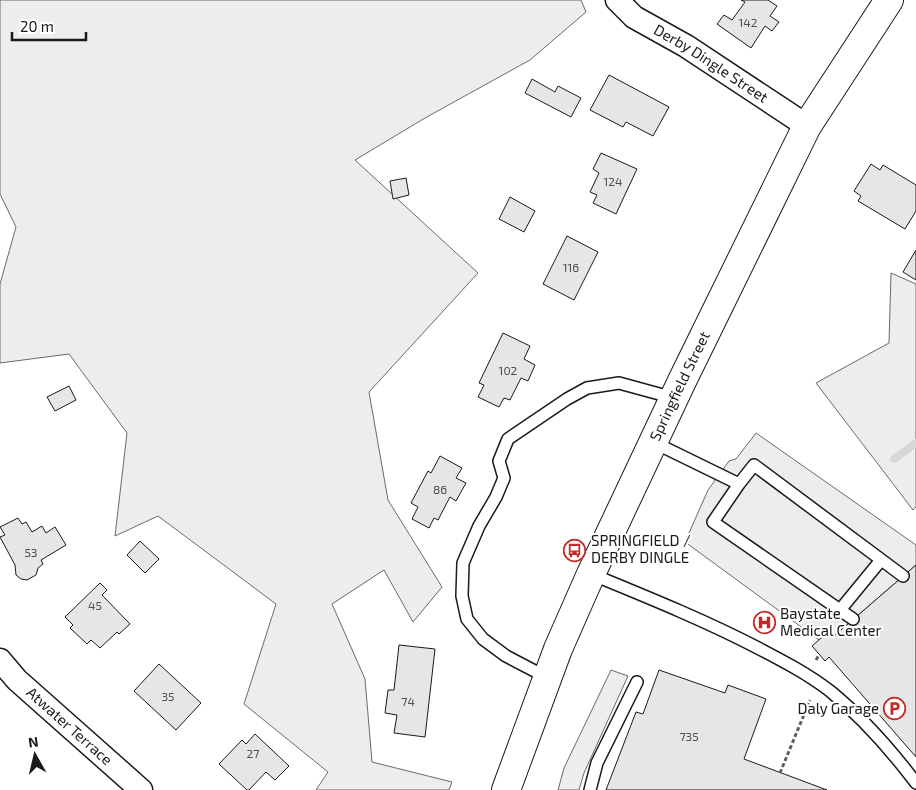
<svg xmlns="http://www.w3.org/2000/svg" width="916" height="790" viewBox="0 0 916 790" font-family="'Exo 2',sans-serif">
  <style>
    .built { fill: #ededed; stroke: #6a6a6a }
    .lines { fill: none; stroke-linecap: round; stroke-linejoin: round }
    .stream { stroke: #d7d7d7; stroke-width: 8 }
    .building { fill: #e6e6e6; stroke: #1a1a1a }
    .service-casing { stroke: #1a1a1a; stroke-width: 14 }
    .minor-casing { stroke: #1a1a1a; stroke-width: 25 }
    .secondary-casing { stroke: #1a1a1a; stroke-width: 30 }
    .path { stroke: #5f5f5f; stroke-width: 3; stroke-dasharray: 4 2.5; stroke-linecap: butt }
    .service { stroke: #fff; stroke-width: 11 }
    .minor { stroke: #fff; stroke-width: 22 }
    .secondary { stroke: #fff; stroke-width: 28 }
    .labels { text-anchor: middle; stroke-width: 4; stroke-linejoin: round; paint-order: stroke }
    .number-label { font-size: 12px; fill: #4d4d4d }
    .street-label { font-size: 15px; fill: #1a1a1a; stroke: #fff }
    .poi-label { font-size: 15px; fill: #1a1a1a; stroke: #fff; text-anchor: start }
  </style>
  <rect width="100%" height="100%" fill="#fff"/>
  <!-- built -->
  <path class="built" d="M0,0H581L586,12L530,60L425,118L355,160L478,273L369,392L388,500L442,587L413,622L384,570L332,604L365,679L372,762L452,782L449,790H316L328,772L244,704L276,604L158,516L115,536L127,433L69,354L0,363V284L16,227L0,194Z
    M891,273L916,284V507L913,510L816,383L889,343Z
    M756,433L916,545V565L834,636L819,640L685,542L708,490L729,461L736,459Z
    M611,670L628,676L584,773L579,790H558L564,768Z"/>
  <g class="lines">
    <!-- stream -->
    <path class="stream" d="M894,459L916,443"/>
  </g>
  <!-- building -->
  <path class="building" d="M741,0H768L777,6L770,16L779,22L772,31L765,26L751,48L717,24L724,15L732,20L745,2Z
    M609,75L669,107L653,136L626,122L623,127L590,110Z
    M532,79L555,92L558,86L581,98L571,117L525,93Z
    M601,153L637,169L616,214L593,203L597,195L590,192L599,173L593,169Z
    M871,164L880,170L883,165L916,185V211L905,229L858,201L861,196L854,191Z
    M406,178L409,195L393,199L390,181Z
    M510,197L535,211L524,232L499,219Z
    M567,236L598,252L574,300L543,284Z
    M916,250V280L903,272Z
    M503,333L530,346L524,359L535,365L528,381L521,378L510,400L504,398L499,407L478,397L484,385L479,383Z
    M69,386L76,400L55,411L47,397Z
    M440,456L462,468L456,478L466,483L456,501L450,497L438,520L434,518L429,528L412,519L418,507L411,503L428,471L431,473Z
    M18,518L22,524L26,522L32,532L42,526L46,533L55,527L66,545L41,560L43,564L38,568L36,575L27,580L21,579L16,575L15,565L0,537L5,535L0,527Z
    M140,541L159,559L145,573L127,555Z
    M916,565V757L829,657L825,661L812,646L829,631L834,636Z
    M100,583L107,590L102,595L130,624L119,634L117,632L100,648L91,640L87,644L70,628L73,625L65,617Z
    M399,645L435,649L425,737L394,733L397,715L385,713L388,690H394Z
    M159,664L201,703L176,730L134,691Z
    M659,670L725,693L728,685L766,699L744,759L827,790H606L636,712L643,714Z
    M255,734L289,766L275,780L266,772L249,790H247L219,764L242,740L246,744Z"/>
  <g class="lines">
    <defs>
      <path id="service" d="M653,442L739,484L754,465L903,576
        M739,484L713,522L853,619
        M591,574C647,597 704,620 758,648C783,661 808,674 830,691C863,718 891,750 916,783
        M840,610L881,560
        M548,678L506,656L483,639L467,619L462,596L463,563L479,526L496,497L504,478L499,461L508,439L567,399L587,388L619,383L674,398
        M590,790L597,763L637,682"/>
      <g id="minor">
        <path id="s1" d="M617,0L634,17L686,46L807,126"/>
        <path id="s2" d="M0,660L17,680L141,790"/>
      </g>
      <g id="secondary">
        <path id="s3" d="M506,790L558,649L591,574L682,381L807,126L889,0"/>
      </g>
    </defs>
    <!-- service casing -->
    <use href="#service" class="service-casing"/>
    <!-- minor casing -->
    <use href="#minor" class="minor-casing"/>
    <!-- secondary casing -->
    <use href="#secondary" class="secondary-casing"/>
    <!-- path -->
    <path class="path" d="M816,660L819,655
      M780,773L810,700"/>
    <!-- service -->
    <use href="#service" class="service"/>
    <!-- minor -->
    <use href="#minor" class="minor"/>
    <!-- secondary -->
    <use href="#secondary" class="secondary"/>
  </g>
  <!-- icons -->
  <defs>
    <symbol id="bus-ring" viewBox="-11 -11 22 22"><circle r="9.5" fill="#fff" stroke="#c62828" stroke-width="1.5"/><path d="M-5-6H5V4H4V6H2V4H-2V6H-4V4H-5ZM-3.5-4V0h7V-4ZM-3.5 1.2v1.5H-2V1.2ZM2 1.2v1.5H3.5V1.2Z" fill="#c62828"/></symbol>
    <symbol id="hospital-ring" viewBox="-11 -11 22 22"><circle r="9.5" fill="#fff" stroke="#c62828" stroke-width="1.5"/><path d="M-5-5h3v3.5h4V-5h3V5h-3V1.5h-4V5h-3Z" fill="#c62828"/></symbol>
    <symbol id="parking-ring" viewBox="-11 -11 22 22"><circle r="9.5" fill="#fff" stroke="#c62828" stroke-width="1.5"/><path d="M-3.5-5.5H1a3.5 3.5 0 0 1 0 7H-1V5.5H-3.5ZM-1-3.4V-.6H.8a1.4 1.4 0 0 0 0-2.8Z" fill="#c62828"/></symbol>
  </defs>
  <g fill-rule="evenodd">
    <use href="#bus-ring" x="562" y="538" width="25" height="25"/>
    <use href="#hospital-ring" x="752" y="610" width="25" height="25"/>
    <use href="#parking-ring" x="882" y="696" width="25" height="25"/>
  </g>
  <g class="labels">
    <!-- number labels -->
    <g class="number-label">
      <text x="748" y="27">142</text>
      <text x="613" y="186">124</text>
      <text x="571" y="272">116</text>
      <text x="508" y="375">102</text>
      <text x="440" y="494">86</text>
      <text x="31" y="557">53</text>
      <text x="95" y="610">45</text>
      <text x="168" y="701">35</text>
      <text x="408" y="706">74</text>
      <text x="689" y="741">735</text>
      <text x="253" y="758">27</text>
    </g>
    <!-- street labels -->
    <g class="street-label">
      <text dy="5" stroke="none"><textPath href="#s1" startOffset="114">Derby Dingle Street</textPath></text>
      <text dy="5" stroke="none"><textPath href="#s3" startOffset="440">Springfield Street</textPath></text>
      <text dy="5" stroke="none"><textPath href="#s2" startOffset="96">Atwater Terrace</textPath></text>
    </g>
    <!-- poi labels -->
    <g class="poi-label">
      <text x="591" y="546">SPRINGFIELD /<tspan x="591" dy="17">DERBY DINGLE</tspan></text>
      <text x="780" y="619">Baystate<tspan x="780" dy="17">Medical Center</tspan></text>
      <text x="879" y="714" text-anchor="end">Daly Garage</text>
    </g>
  </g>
  <!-- north arrow -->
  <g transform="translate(35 755) rotate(352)" stroke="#ffffff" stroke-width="4" paint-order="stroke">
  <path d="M0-4L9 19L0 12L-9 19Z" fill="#1a1a1a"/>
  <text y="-8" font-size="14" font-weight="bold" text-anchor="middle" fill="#1a1a1a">N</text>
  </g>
  <!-- scale -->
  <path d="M12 32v8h74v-8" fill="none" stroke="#1a1a1a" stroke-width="2.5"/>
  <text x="20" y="32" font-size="15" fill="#1a1a1a" stroke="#ffffff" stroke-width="4" paint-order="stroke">20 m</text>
</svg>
